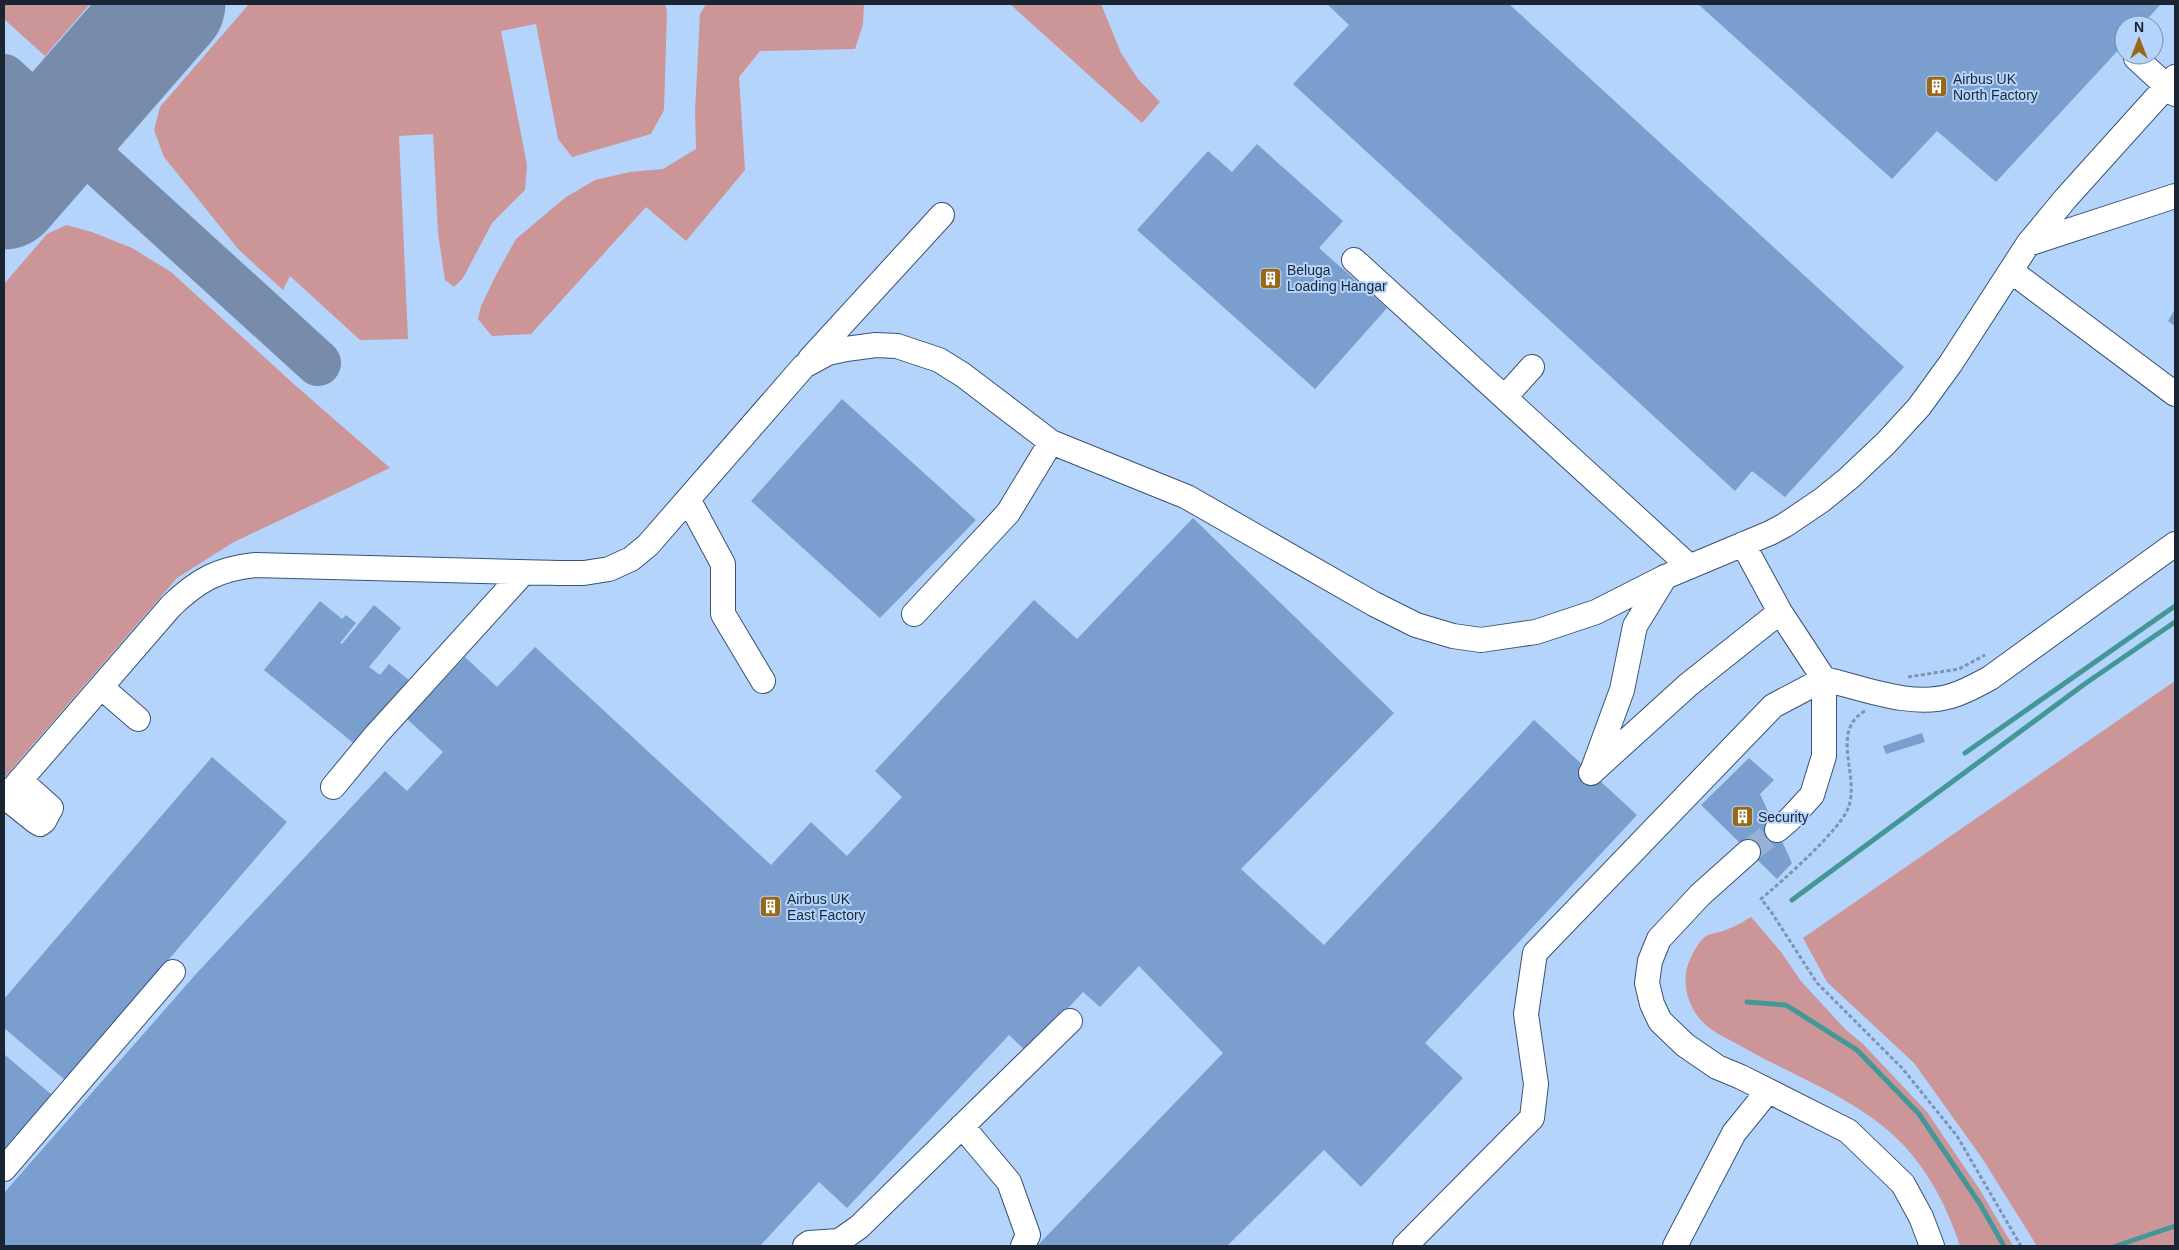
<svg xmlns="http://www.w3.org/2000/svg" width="2179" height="1250" viewBox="0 0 2179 1250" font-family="Helvetica,sans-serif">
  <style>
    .green { fill: #cc9598 }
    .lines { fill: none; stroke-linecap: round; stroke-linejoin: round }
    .stream { stroke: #439797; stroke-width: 5 }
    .taxiway { stroke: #768caa; stroke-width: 46 }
    .runway { stroke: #768caa; stroke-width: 115 }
    .building { fill: #7a9ecd }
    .minor-tunnel { stroke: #96b1d4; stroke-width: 24; stroke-dasharray: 24 12; stroke-linecap: butt }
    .minor-casing { stroke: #395375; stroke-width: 26 }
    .path { stroke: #7c94b3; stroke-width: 3; stroke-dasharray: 4 2.5; stroke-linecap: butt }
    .minor { stroke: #fff; stroke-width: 24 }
    .labels { text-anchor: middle; stroke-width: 4; stroke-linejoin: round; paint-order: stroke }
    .poi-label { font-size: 14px; fill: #1a2534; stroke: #b5d4fc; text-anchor: start }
  </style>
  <rect width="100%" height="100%" fill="#b5d4fc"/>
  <!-- green -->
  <path class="green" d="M4,4H90L45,56L4,19Z
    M249,4H665L667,11L664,110L651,134L572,157L558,139L536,24L501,31L527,165L525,190L492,223L463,278L454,287L445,280L438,233L433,134L399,136L408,339L360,340L290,276L283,290L239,250L164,157L154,130L160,107Z
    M706,4H864L863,24L855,49L760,51L739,77L745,170L686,241L646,207L531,334L492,336L478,319L481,306L497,273L516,239L566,197L595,180L630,172L663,169L696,149L695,111L700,14Z
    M1010,4H1101L1121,53L1138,79L1160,102L1142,123Z
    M66,225L92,232L132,248L171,272L296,386L390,468L232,543L177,578L4,778V284L47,234Z
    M2175,681V1246H2037L1982,1158L1914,1063L1827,982L1803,938Z
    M1751,917L1781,952L1800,980L1846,1030L1863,1044L1927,1112L1980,1190L2013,1246H1960C1945,1200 1922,1158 1884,1127C1841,1092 1787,1073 1739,1045C1729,1039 1716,1034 1707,1026C1690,1012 1682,988 1687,968C1690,958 1697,943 1706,936C1712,933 1722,932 1728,929C1736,926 1744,921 1751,917Z"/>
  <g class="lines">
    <!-- stream -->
    <path class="stream" d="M1965,753L2175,606
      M1792,900L2086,683L2175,622
      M1747,1002L1786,1005L1857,1050L1919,1114L1980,1204L2004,1246
      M2116,1246L2175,1226"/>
    <!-- taxiway -->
    <path class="taxiway" d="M4,77L318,363"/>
    <!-- runway -->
    <path class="runway" d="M4,192L168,4"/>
  </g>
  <!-- building -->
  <path class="building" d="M1327,4H1509L1904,367L1785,497L1752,471L1735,491L1293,84L1349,25Z
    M1698,4H2161L2142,25H2124V44L1996,182L1937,131L1892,179Z
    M1257,144L1343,221L1319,248L1387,308L1315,389L1137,230L1208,151L1232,172Z
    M2175,309V326L2168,321Z
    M842,399L976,520L880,618L751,501Z
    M1193,518L1394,713L1241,869L1324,945L1534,720L1637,815L1425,1043L1463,1078L1361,1187L1324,1150L1227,1246H1037L1223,1053L1139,966L1100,1007L1083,992L1027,1052L1009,1035L847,1208L819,1182L760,1246H4V1193L196,974L385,771L407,791L443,752L407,719L465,657L497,687L535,647L771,865L811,822L847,856L902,797L875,771L1034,600L1077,639Z
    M320,601L342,619L346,615L356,623L340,643L342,644L374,605L401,628L369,667L380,675L389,664L410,681L357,746L264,670Z
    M1922,733L1925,742L1886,754L1883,746Z
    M212,757L287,822L65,1080L4,1028V999Z
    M1749,758L1774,780L1760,794L1792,863L1777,879L1701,805Z
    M4,1054L52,1095L4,1152Z"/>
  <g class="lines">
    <!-- minor-tunnel -->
    <path class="minor-tunnel" d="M1748,852L1777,830"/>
    <defs>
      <path id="minor" d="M2136,58L2175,94
        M2028,244L2175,196
        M1354,260L1689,566
        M2011,271L2175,394
        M810,359L942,215
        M1505,397L1532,367
        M688,499L723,564V614L763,681
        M1743,544L1780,612L1824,679V756L1812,795L1790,819L1777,830
        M914,614L1008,513L1051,442
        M101,687L138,719
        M1593,769L1622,690L1635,626L1665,577
        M1591,773L1688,685L1780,612
        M333,787L376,735L523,573
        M5,797L35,821L40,824L44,821L51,808L20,780
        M4,799L171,606C198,580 218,569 255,565L560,573H584L609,569L631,559L648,545L804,366L828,353L846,349L876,345L897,346L939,360L963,375L1051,442L1187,497L1374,604L1416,625L1453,636L1481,640L1536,632L1596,612L1665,577L1770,533L1785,525L1822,500L1849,478L1886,443L1919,407L1951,363L2028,244L2066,198L2175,77
        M1748,852L1700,895L1659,939L1650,961L1647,983L1652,1004L1660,1021L1685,1045L1717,1067L1741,1077L1848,1131L1903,1184L1921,1217L1932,1246
        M962,1126L1009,1182L1028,1235L1023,1246
        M4,1169L173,972
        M805,1246L809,1243L839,1241L859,1227L1070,1021
        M1405,1246L1532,1118L1536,1084L1526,1014L1535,953L1773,706L1824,679C1863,688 1911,708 1951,696C1965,692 1977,685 1990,678L2175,544
        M1675,1246L1734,1133L1768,1091"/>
    </defs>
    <!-- minor casing -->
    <use href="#minor" class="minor-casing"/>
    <!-- path -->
    <path class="path" d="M1908,677L1959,669L1985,655
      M1865,711C1830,731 1859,773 1849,806C1842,829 1781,882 1761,899L1770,910L1817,983L1902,1068L1957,1136L2021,1246"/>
    <!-- minor -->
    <use href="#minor" class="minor"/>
  </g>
  <!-- icons -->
  <defs>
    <symbol id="building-square" viewBox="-11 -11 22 22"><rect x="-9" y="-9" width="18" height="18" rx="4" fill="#976818" stroke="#b5d4fc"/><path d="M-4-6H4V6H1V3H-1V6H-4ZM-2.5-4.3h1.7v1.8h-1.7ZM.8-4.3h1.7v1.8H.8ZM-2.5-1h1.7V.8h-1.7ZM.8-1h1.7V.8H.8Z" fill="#fff"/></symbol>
  </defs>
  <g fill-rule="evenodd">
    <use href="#building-square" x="1924" y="74" width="25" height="25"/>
    <use href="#building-square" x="1258" y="266" width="25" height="25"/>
    <use href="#building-square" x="1730" y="804" width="25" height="25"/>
    <use href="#building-square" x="758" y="894" width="25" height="25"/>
  </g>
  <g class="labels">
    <!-- poi labels -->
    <g class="poi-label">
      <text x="1953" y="84">Airbus UK<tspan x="1953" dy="16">North Factory</tspan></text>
      <text x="1287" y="275">Beluga<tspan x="1287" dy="16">Loading Hangar</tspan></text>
      <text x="1758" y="822">Security</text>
      <text x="787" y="904">Airbus UK<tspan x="787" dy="16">East Factory</tspan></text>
    </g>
  </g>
  <!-- border -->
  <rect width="2179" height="1250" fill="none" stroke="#1a2534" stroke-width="10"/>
  <!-- north arrow -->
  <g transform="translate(2139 40)"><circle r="24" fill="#b5d4fc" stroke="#778eac"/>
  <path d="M0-4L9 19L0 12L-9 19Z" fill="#976818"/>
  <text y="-8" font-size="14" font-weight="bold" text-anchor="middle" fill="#1a2534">N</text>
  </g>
</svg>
